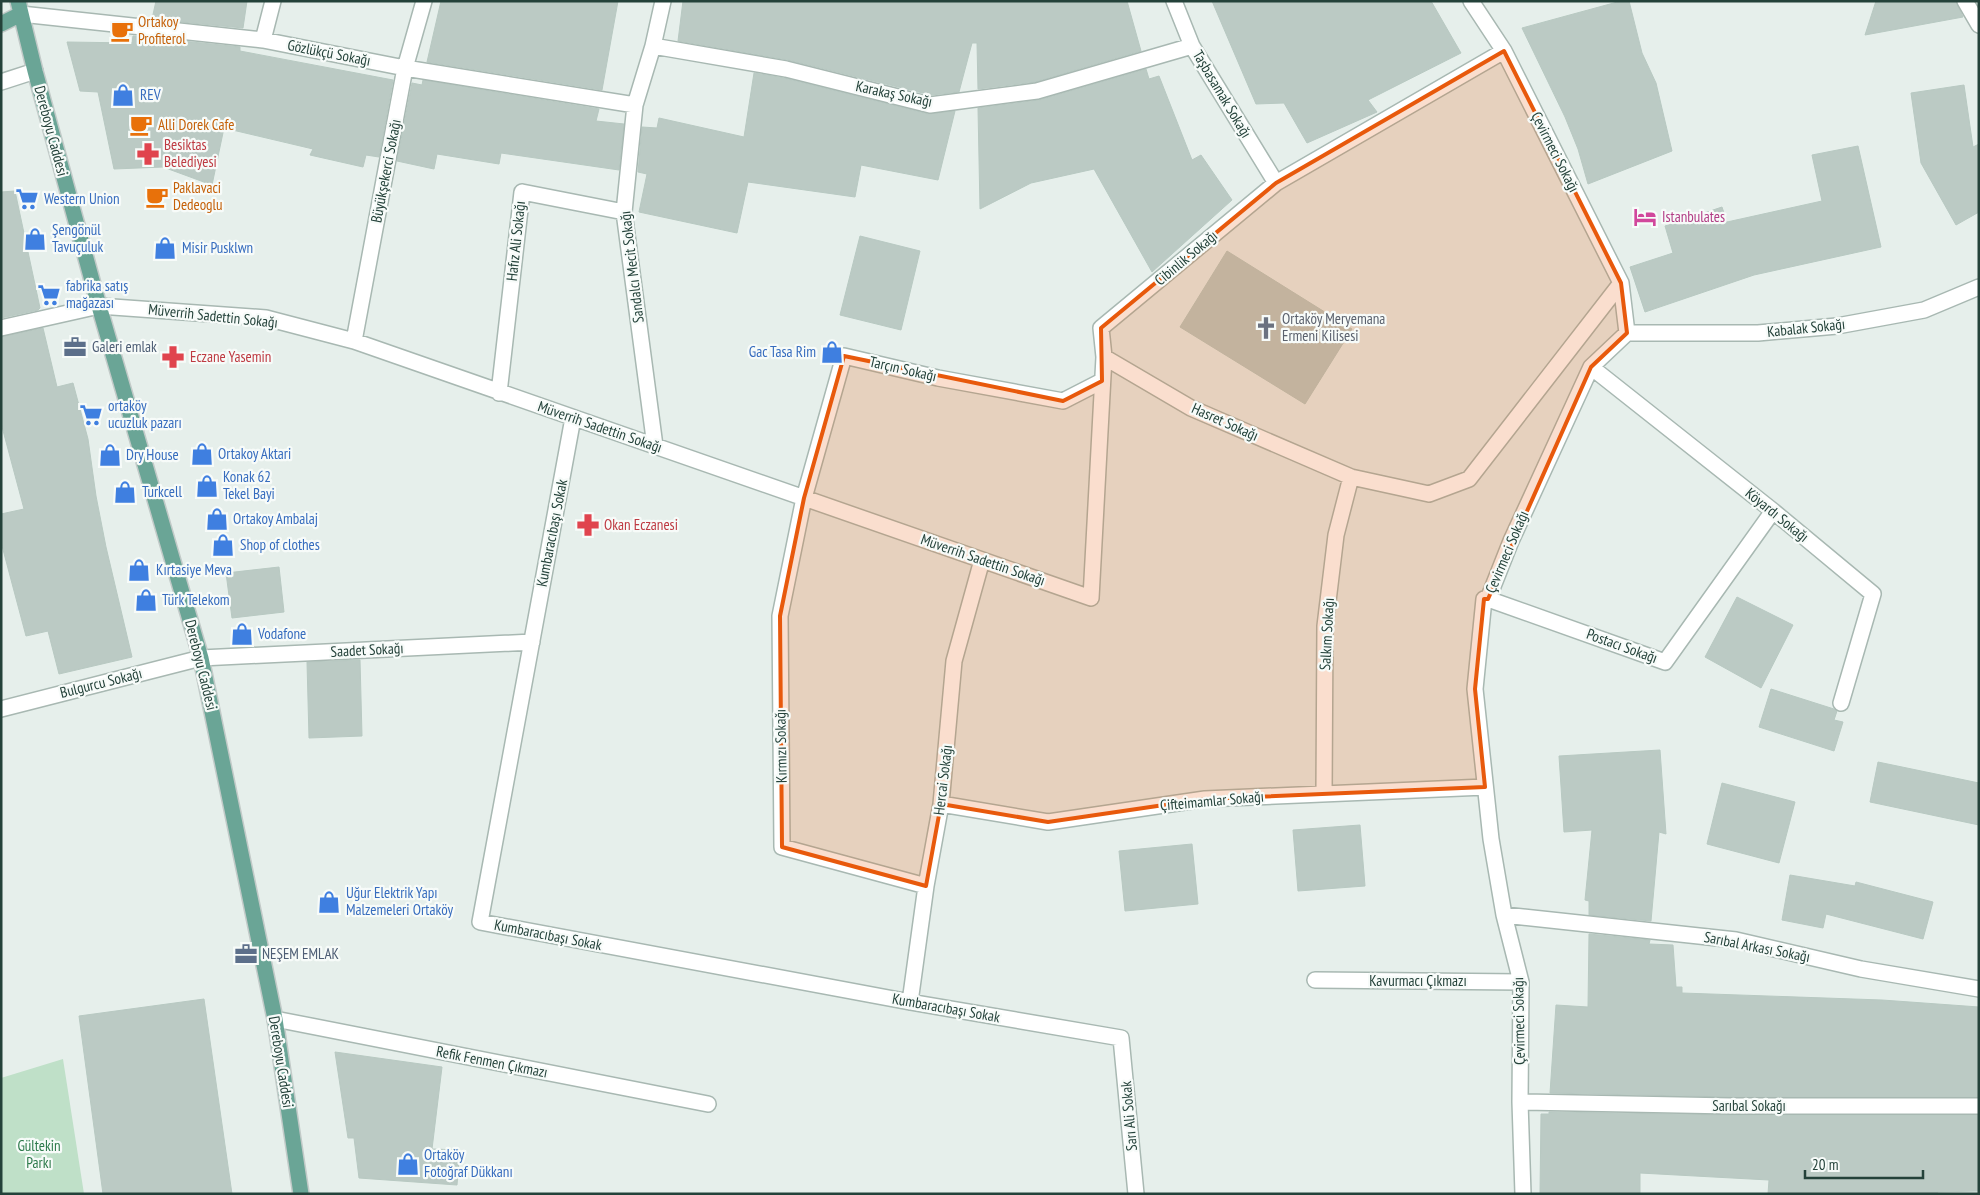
<svg xmlns="http://www.w3.org/2000/svg" width="1980" height="1195" viewBox="0 0 1980 1195" font-family="'PT Sans Narrow',sans-serif">
  <style>
    .green { fill: #bfe0c8 }
    .building { fill: #bbcac4; stroke: #b8c9c2 }
    .lines { fill: none; stroke-linecap: round; stroke-linejoin: round }
    .minor-casing { stroke: #a8b8b2; stroke-width: 18 }
    .major-casing { stroke: #c2cac8; stroke-width: 18 }
    .minor { stroke: #fff; stroke-width: 15 }
    .major { stroke: #6aa596; stroke-width: 15 }
    .marked { fill: #e8590c; fill-opacity: 0.2; stroke: #e8590c; stroke-width: 4; stroke-linejoin: round }
    .labels { text-anchor: middle; stroke-width: 4.5; stroke-linejoin: round; paint-order: stroke }
    .food-label { font-size: 15px; fill: #c56008; stroke: #f7fbf9; text-anchor: start }
    .street-label { font-size: 15px; fill: #24423a; stroke: #f7fbf9 }
    .shop-label { font-size: 15px; fill: #366cbe; stroke: #f7fbf9; text-anchor: start }
    .health-label { font-size: 15px; fill: #be3a42; stroke: #f7fbf9; text-anchor: start }
    .hotel-label { font-size: 15px; fill: #b23c85; stroke: #f7fbf9; text-anchor: start }
    .worship-label { font-size: 15px; fill: #5b616d; stroke: #f7fbf9; text-anchor: start }
    .service-label { font-size: 15px; fill: #4e5e75; stroke: #f7fbf9; text-anchor: start }
    .park-label { font-size: 15px; fill: #2d7a4b; stroke: #f7fbf9 }
  </style>
  <rect width="100%" height="100%" fill="#e6efeb"/>
  <!-- green -->
  <path class="green" d="M63,1059L84,1194H1V1078Z"/>
  <!-- building -->
  <path class="building" d="M156,1H247L243,28L152,19Z
    M441,1H618L602,90L427,62Z
    M683,1H1127L1141,51L1035,82L978,89L977,43H972L959,92L931,95L788,60L678,41Z
    M1212,1H1431L1461,53L1368,100L1377,112L1307,143L1284,103L1256,104Z
    M1621,1H1629L1642,53L1656,83L1672,151L1588,184L1578,149L1565,117L1522,28Z
    M1876,1H1956L1963,17L1865,35Z
    M133,36L240,47V51L393,80L379,157L366,155L363,167L310,155L313,149L224,128L212,185L163,167L114,169L98,92L80,91L67,42L132,43Z
    M1146,69L1149,79L1159,76L1192,160L1201,155L1232,200L1152,272L1094,169L1031,183L980,209L978,108L1039,100Z
    M754,73L784,78L928,114L955,111L938,180L861,165L855,197L748,182L737,233L639,212L647,174L638,172L642,127L657,128L659,118L744,137Z
    M423,80L599,109L596,121L624,124L619,170L501,153L499,164L437,154L434,169L397,161L412,83L422,85Z
    M1964,85L1973,147L1979,144V212L1956,225L1921,163L1911,93Z
    M1858,146L1881,247L1754,275L1645,312L1630,267L1673,253L1665,226L1722,207L1727,222L1822,201L1812,155Z
    M15,191L40,308L38,310L1,318V192Z
    M860,236L920,251L901,330L840,315Z
    M1227,251L1352,329L1305,404L1180,327Z
    M43,328L57,387L73,383L88,439L96,496L106,547L132,657L59,674L48,631L26,636L1,542V514L24,509L1,423V337Z
    M279,567L284,612L232,618L226,573Z
    M1737,597L1793,625L1761,688L1705,657Z
    M360,660L362,736L309,738L307,662Z
    M1771,689L1834,709L1837,711L1834,720L1843,722L1834,751L1759,727Z
    M1660,750L1666,834L1659,832L1651,921L1589,915V901L1585,900L1592,830L1564,832L1559,756Z
    M1878,762L1979,783V825L1870,802Z
    M1722,783L1795,802L1779,863L1707,844Z
    M1360,825L1365,886L1298,891L1293,830Z
    M1192,844L1198,904L1125,911L1119,851Z
    M1790,875L1855,886L1856,882L1933,902L1923,939L1826,914L1823,928L1782,920Z
    M1589,934L1650,940L1649,944L1673,945L1676,987H1682V993L1882,1000L1979,1007V1097H1731L1550,1093L1556,1005L1588,1007Z
    M204,999L232,1194H103L79,1016Z
    M335,1052L442,1067L432,1149L460,1150L457,1185L359,1178L354,1138H348Z
    M1549,1112L1731,1115H1979V1191L1937,1192L1938,1194H1768L1769,1180L1640,1173V1194H1540L1541,1114H1549Z"/>
  <g class="lines">
    <defs>
      <path id="minor" d="M1174,1L1192,46L1276,183
        M1471,1L1504,51L1621,283L1627,333L1591,367L1511,541L1488,599H1484L1475,689L1491,839L1504,915L1521,982L1520,1102L1523,1194
        M1965,1L1979,25
        M21,14L263,40L405,68L635,105
        M263,40L273,1
        M653,46L786,69L930,105L1037,91L1192,46
        M1,82L35,71
        M1,328L99,306L266,318L354,341L1091,598L1104,357L1101,328L1276,183L1504,51
        M1627,333H1758L1837,326L1924,310L1979,287
        M354,341L405,68L424,1
        M1104,357L1191,408L1351,477L1429,494L1469,479L1621,283
        M1591,367L1773,511L1873,594L1841,703
        M499,393L522,192L624,212
        M573,418L480,922L910,1002L1121,1038L1136,1194
        M655,446L624,212L635,105L653,46L663,1
        M1488,599L1665,662L1773,511
        M1,709L201,658L532,642
        M1324,793L1325,626L1336,535L1351,477
        M941,804L1048,822L1205,799L1485,787
        M926,886L782,847L780,616L804,498L844,356L938,378L1063,401L1102,381
        M1504,915L1736,940L1861,969L1979,989
        M1315,980L1521,982
        M910,1002L926,886L941,804L954,661L982,560
        M275,1019L708,1104
        M1520,1102L1731,1106H1979"/>
      <path id="major" d="M18,1L35,71L99,306L201,658L275,1019L301,1194
        M1,24L21,14"/>
    </defs>
    <!-- minor casing -->
    <use href="#minor" class="minor-casing"/>
    <!-- major casing -->
    <use href="#major" class="major-casing"/>
    <!-- minor -->
    <use href="#minor" class="minor"/>
    <!-- major -->
    <use href="#major" class="major"/>
  </g>
  <!-- marked area -->
  <path class="marked" d="M1504,51L1621,283L1627,333L1591,367L1488,599H1484L1475,689L1485,787L1205,799L1048,822L941,804L926,886L782,847L780,616L804,498L844,356L1063,401L1102,381L1101,328L1276,183Z"/>
  <!-- icons -->
  <defs>
    <symbol id="cafe-bare" viewBox="-9 -9 18 18"><path d="M-5.5-4.5H6V0H3Q3 3.5 0 3.5H-2.5Q-5.5 3.5-5.5 0ZM3-3.2v2h1.7v-2ZM-6 4.5H4V6H-6Z" fill="#e8710a" stroke="#f7fbf9" stroke-width="2.5" paint-order="stroke"/></symbol>
    <symbol id="shop-bare" viewBox="-9 -9 18 18"><path d="M-5-2.5h2.3a2.7 3.5 0 0 1 5.4 0H5L5.5 6h-11ZM-1.5-2.5h3a1.5 2.3 0 0 0-3 0Z" fill="#3f7fe0" stroke="#f7fbf9" stroke-width="2.5" paint-order="stroke"/></symbol>
    <symbol id="pharmacy-bare" viewBox="-9 -9 18 18"><path d="M-2-6h4v4h4v4h-4v4h-4v-4h-4v-4h4Z" fill="#e0444e" stroke="#f7fbf9" stroke-width="2.5" paint-order="stroke"/></symbol>
    <symbol id="supermarket-bare" viewBox="-9 -9 18 18"><path d="M-6-5.5h2.5l.6 2H6L4.5 2H-2.5L-4.4-4H-6ZM-1.5 3.2a1.3 1.3 0 1 0 .1 0ZM3 3.2a1.3 1.3 0 1 0 .1 0Z" fill="#3f7fe0" stroke="#f7fbf9" stroke-width="2.5" paint-order="stroke"/></symbol>
    <symbol id="hotel-bare" viewBox="-9 -9 18 18"><path d="M-6-4.5h1.5V1H6V5H4.5V3h-9V5H-6ZM-4 0a1.8 1.8 0 1 1 3.6 0ZM.5 0V-2.5h3Q6-2.5 6 0Z" fill="#d1479c" stroke="#f7fbf9" stroke-width="2.5" paint-order="stroke"/></symbol>
    <symbol id="church-bare" viewBox="-9 -9 18 18"><path d="M-1.2-6h2.4v3.5h3.3v2.4h-3.3V6h-2.4V-.1h-3.3v-2.4h3.3Z" fill="#6b7280" stroke="#f7fbf9" stroke-width="2.5" paint-order="stroke"/></symbol>
    <symbol id="office-bare" viewBox="-9 -9 18 18"><path d="M-6-3h4V-5.5h4V-3h4V5H-6ZM-1-4.5V-3h2v-1.5ZM-6 0V1H6V0Z" fill="#5c6f8a" stroke="#f7fbf9" stroke-width="2.5" paint-order="stroke"/></symbol>
  </defs>
  <g fill-rule="evenodd">
    <use href="#cafe-bare" x="106" y="15" width="32" height="32"/>
    <use href="#shop-bare" x="107" y="79" width="32" height="32"/>
    <use href="#cafe-bare" x="125" y="109" width="32" height="32"/>
    <use href="#pharmacy-bare" x="132" y="138" width="32" height="32"/>
    <use href="#cafe-bare" x="141" y="181" width="32" height="32"/>
    <use href="#supermarket-bare" x="11" y="183" width="32" height="32"/>
    <use href="#hotel-bare" x="1629" y="201" width="32" height="32"/>
    <use href="#shop-bare" x="19" y="223" width="32" height="32"/>
    <use href="#shop-bare" x="149" y="232" width="32" height="32"/>
    <use href="#supermarket-bare" x="33" y="279" width="32" height="32"/>
    <use href="#church-bare" x="1250" y="312" width="32" height="32"/>
    <use href="#office-bare" x="59" y="331" width="32" height="32"/>
    <use href="#shop-bare" x="816" y="336" width="32" height="32"/>
    <use href="#pharmacy-bare" x="157" y="341" width="32" height="32"/>
    <use href="#supermarket-bare" x="75" y="399" width="32" height="32"/>
    <use href="#shop-bare" x="186" y="438" width="32" height="32"/>
    <use href="#shop-bare" x="94" y="439" width="32" height="32"/>
    <use href="#shop-bare" x="191" y="470" width="32" height="32"/>
    <use href="#shop-bare" x="109" y="476" width="32" height="32"/>
    <use href="#shop-bare" x="201" y="503" width="32" height="32"/>
    <use href="#pharmacy-bare" x="572" y="509" width="32" height="32"/>
    <use href="#shop-bare" x="207" y="529" width="32" height="32"/>
    <use href="#shop-bare" x="123" y="554" width="32" height="32"/>
    <use href="#shop-bare" x="130" y="584" width="32" height="32"/>
    <use href="#shop-bare" x="226" y="618" width="32" height="32"/>
    <use href="#shop-bare" x="313" y="886" width="32" height="32"/>
    <use href="#office-bare" x="230" y="938" width="32" height="32"/>
    <use href="#shop-bare" x="392" y="1148" width="32" height="32"/>
  </g>
  <g class="labels">
    <!-- food labels -->
    <g class="food-label">
      <text x="138" y="27">Ortakoy<tspan x="138" dy="17">Profiterol</tspan></text>
      <text x="158" y="130">Alli Dorek Cafe</text>
      <text x="173" y="193">Paklavaci<tspan x="173" dy="17">Dedeoglu</tspan></text>
    </g>
    <!-- street labels -->
    <g class="street-label">
      <text transform="translate(329 53) rotate(11)" y="5">Gözlükçü Sokağı</text>
      <text transform="translate(894 94) rotate(12)" y="5">Karakaş Sokağı</text>
      <text transform="translate(1222 94) rotate(59)" y="5">Taşbasamak Sokağı</text>
      <text transform="translate(51 131) rotate(75)" y="5">Dereboyu Caddesi</text>
      <text transform="translate(1555 152) rotate(63)" y="5">Çevirmeci Sokağı</text>
      <text transform="translate(386 171) rotate(-79)" y="5">Büyükşekerci Sokağı</text>
      <text transform="translate(516 241) rotate(-84)" y="5">Hafız Ali Sokağı</text>
      <text transform="translate(1186 258) rotate(-40)" y="5">Cibinlik Sokağı</text>
      <text transform="translate(632 267) rotate(-97)" y="5">Sandalcı Mecit Sokağı</text>
      <text transform="translate(213 316) rotate(6)" y="5">Müverrih Sadettin Sokağı</text>
      <text transform="translate(1806 328) rotate(-6)" y="5">Kabalak Sokağı</text>
      <text transform="translate(903 369) rotate(13)" y="5">Tarçın Sokağı</text>
      <text transform="translate(1225 422) rotate(24)" y="5">Hasret Sokağı</text>
      <text transform="translate(600 427) rotate(19)" y="5">Müverrih Sadettin Sokağı</text>
      <text transform="translate(1777 515) rotate(39)" y="5">Köyardı Sokağı</text>
      <text transform="translate(552 533) rotate(-79)" y="5">Kumbaracıbaşı Sokak</text>
      <text transform="translate(1507 552) rotate(-67)" y="5">Çevirmeci Sokağı</text>
      <text transform="translate(983 560) rotate(19)" y="5">Müverrih Sadettin Sokağı</text>
      <text transform="translate(1327 634) rotate(-87)" y="5">Salkım Sokağı</text>
      <text transform="translate(1622 646) rotate(20)" y="5">Postacı Sokağı</text>
      <text transform="translate(367 650) rotate(-3)" y="5">Saadet Sokağı</text>
      <text transform="translate(201 665) rotate(76)" y="5">Dereboyu Caddesi</text>
      <text transform="translate(101 683) rotate(-14)" y="5">Bulgurcu Sokağı</text>
      <text transform="translate(781 746) rotate(-91)" y="5">Kırmızı Sokağı</text>
      <text transform="translate(943 780) rotate(-83)" y="5">Hercai Sokağı</text>
      <text transform="translate(1212 801) rotate(-5)" y="5">Çifteimamlar Sokağı</text>
      <text transform="translate(548 935) rotate(11)" y="5">Kumbaracıbaşı Sokak</text>
      <text transform="translate(1757 947) rotate(11)" y="5">Sarıbal Arkası Sokağı</text>
      <text x="1418" y="986">Kavurmacı Çıkmazı</text>
      <text transform="translate(946 1008) rotate(10)" y="5">Kumbaracıbaşı Sokak</text>
      <text transform="translate(1519 1021) rotate(-91)" y="5">Çevirmeci Sokağı</text>
      <text transform="translate(281 1062) rotate(81)" y="5">Dereboyu Caddesi</text>
      <text transform="translate(492 1062) rotate(11)" y="5">Refik Fenmen Çıkmazı</text>
      <text x="1749" y="1111">Sarıbal Sokağı</text>
      <text transform="translate(1129 1116) rotate(-95)" y="5">Sarı Ali Sokak</text>
    </g>
    <!-- shop labels -->
    <g class="shop-label">
      <text x="140" y="100">REV</text>
      <text x="44" y="204">Western Union</text>
      <text x="52" y="235">Şengönül<tspan x="52" dy="17">Tavuçuluk</tspan></text>
      <text x="182" y="253">Misir Pusklwn</text>
      <text x="66" y="291">fabrika satış<tspan x="66" dy="17">mağazası</tspan></text>
      <text x="816" y="357" text-anchor="end">Gac Tasa Rim</text>
      <text x="108" y="411">ortaköy<tspan x="108" dy="17">ucuzluk pazarı</tspan></text>
      <text x="218" y="459">Ortakoy Aktari</text>
      <text x="126" y="460">Dry House</text>
      <text x="223" y="482">Konak 62<tspan x="223" dy="17">Tekel Bayi</tspan></text>
      <text x="142" y="497">Turkcell</text>
      <text x="233" y="524">Ortakoy Ambalaj</text>
      <text x="240" y="550">Shop of clothes</text>
      <text x="156" y="575">Kırtasiye Meva</text>
      <text x="162" y="605">Türk Telekom</text>
      <text x="258" y="639">Vodafone</text>
      <text x="346" y="898">Uğur Elektrik Yapı<tspan x="346" dy="17">Malzemeleri Ortaköy</tspan></text>
      <text x="424" y="1160">Ortaköy<tspan x="424" dy="17">Fotoğraf Dükkanı</tspan></text>
    </g>
    <!-- health labels -->
    <g class="health-label">
      <text x="164" y="150">Besiktas<tspan x="164" dy="17">Belediyesi</tspan></text>
      <text x="190" y="362">Eczane Yasemin</text>
      <text x="604" y="530">Okan Eczanesi</text>
    </g>
    <!-- hotel labels -->
    <g class="hotel-label">
      <text x="1662" y="222">Istanbulates</text>
    </g>
    <!-- worship labels -->
    <g class="worship-label">
      <text x="1282" y="324">Ortaköy Meryemana<tspan x="1282" dy="17">Ermeni Kilisesi</tspan></text>
    </g>
    <!-- service labels -->
    <g class="service-label">
      <text x="92" y="352">Galeri emlak</text>
      <text x="262" y="959">NEŞEM EMLAK</text>
    </g>
    <!-- park labels -->
    <g class="park-label">
      <text x="39" y="1151">Gültekin<tspan x="39" dy="17">Parkı</tspan></text>
    </g>
  </g>
  <!-- border -->
  <rect width="1980" height="1195" fill="none" stroke="#24423a" stroke-width="5"/>
  <!-- scale -->
  <path d="M1805 1170v8h118v-8" fill="none" stroke="#24423a" stroke-width="2.5"/>
  <text x="1812" y="1170" font-size="15" fill="#24423a" stroke="#f7fbf9" stroke-width="4" paint-order="stroke">20 m</text>
</svg>
